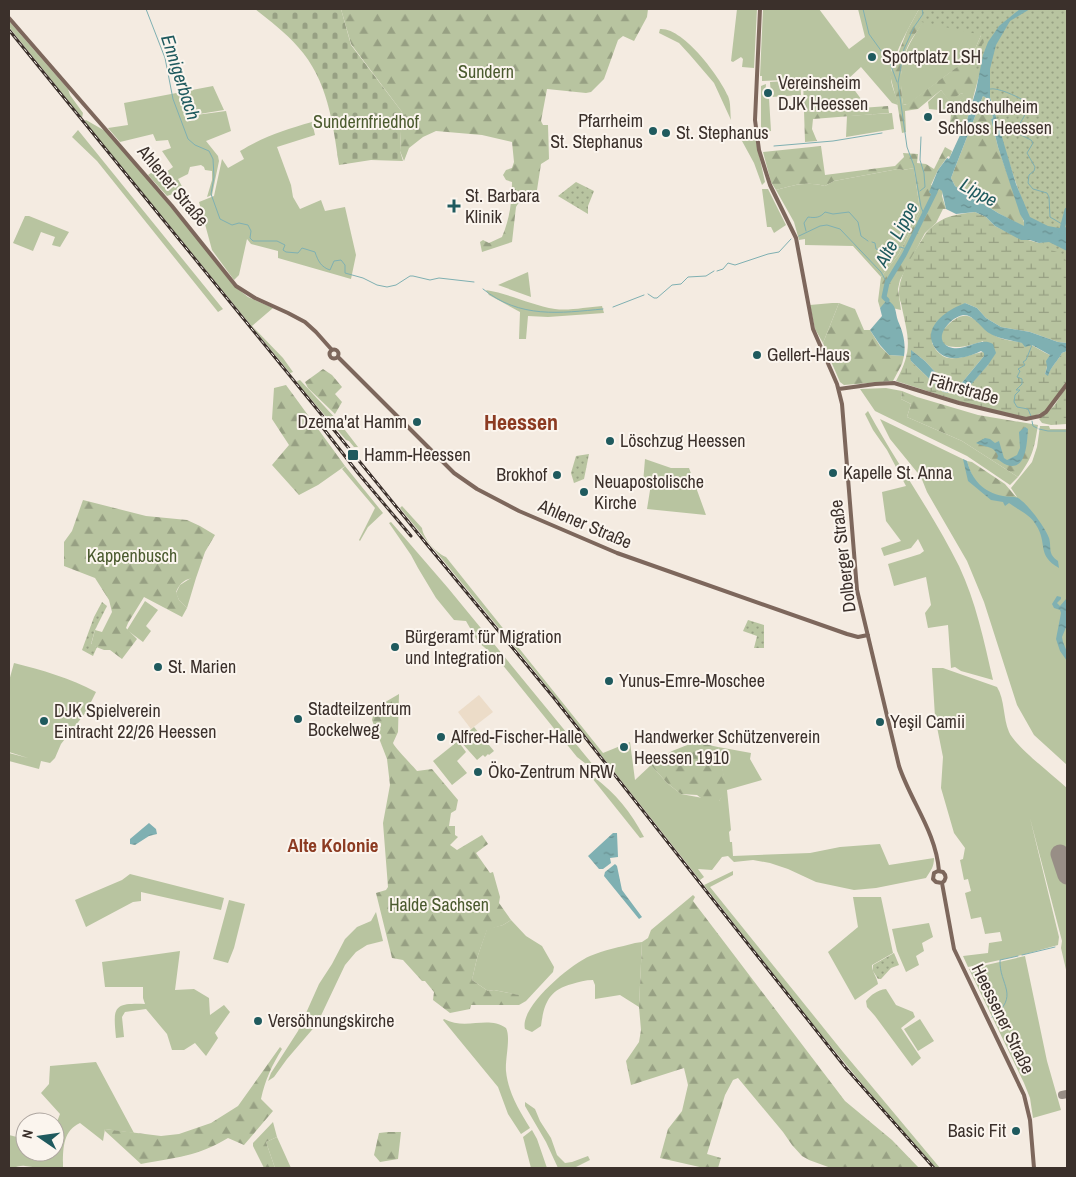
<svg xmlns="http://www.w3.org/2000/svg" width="1076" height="1177" viewBox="0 0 1076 1177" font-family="'Archivo Narrow',sans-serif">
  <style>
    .green { fill: #b8c4a0 }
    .forest { fill: url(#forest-firs) }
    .wetland { fill: url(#wetland-marsh) }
    .cemetery { fill: url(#cemetery-stones) }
    .park { fill: url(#park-dots) }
    .plaza { fill: #ecdcc8 }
    .water { fill: url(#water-ripples); fill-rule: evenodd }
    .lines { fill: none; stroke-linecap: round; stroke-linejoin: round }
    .stream { stroke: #7fb0b2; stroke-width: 1 }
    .river { stroke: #7fb0b2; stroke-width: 5 }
    .taxiway { stroke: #988e86; stroke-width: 8 }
    .runway { stroke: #988e86; stroke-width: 19 }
    .major { stroke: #7d675c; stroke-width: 4 }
    .rail-casing { stroke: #3b302b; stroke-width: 3 }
    .rail { stroke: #fbf5ee; stroke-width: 1; stroke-dasharray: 4; stroke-linecap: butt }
    .poi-dot { fill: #1f5a5e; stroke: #fbf5ee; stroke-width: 2 }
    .labels { text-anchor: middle; stroke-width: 4; stroke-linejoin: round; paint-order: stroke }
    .poi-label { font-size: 18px; fill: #3b302b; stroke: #fbf5ee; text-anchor: start }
    .park-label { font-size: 18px; fill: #4a5a2e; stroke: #fbf5ee }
    .street-label { font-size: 18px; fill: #3b302b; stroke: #fbf5ee }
    .water-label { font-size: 19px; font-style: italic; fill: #1f5a5e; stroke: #fbf5ee }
    .neighbourhood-label { font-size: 19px; font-weight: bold; fill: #8c3b22; stroke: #fbf5ee }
    .district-label { font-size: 22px; font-weight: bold; fill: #8c3b22; stroke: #fbf5ee }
  </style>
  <defs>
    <pattern id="forest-firs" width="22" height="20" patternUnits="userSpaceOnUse" patternTransform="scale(1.25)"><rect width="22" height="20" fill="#b8c4a0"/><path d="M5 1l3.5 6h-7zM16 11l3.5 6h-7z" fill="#97a083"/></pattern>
    <pattern id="wetland-marsh" width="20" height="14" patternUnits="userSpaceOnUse" patternTransform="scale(1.25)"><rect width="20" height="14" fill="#b8c4a0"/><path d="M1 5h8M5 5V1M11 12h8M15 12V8" fill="none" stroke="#97a083"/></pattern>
    <pattern id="cemetery-stones" width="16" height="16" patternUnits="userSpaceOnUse" patternTransform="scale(1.25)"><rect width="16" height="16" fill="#b8c4a0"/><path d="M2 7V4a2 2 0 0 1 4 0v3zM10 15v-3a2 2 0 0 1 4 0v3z" fill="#97a083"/></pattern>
    <pattern id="park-dots" width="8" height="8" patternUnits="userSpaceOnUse" patternTransform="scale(1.25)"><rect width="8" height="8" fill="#b8c4a0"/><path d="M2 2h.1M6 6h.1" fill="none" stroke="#97a083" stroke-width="1.8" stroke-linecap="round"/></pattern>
    <pattern id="water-ripples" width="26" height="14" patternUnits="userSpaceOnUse" patternTransform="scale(1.25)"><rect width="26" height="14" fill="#7fb0b2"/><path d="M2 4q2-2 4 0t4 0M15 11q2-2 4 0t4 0" fill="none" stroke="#699091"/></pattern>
  </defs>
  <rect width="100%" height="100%" fill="#f4ebe1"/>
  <!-- green -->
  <path class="green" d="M737,9H757L754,68L742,67L743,59L741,57L733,62L731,61Z
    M763,9H819L849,49L865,37L858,9H919C910,26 890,59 891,78C891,87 897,96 898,105L892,103L861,67L847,80L867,107L806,112V79L762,81V76H760Z
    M929,12L982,33L972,56L907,105L903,104C896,60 907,47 929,12Z
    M9,21L68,89L70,95L83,113L82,118L9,27Z
    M660,29C683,27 720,77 728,96C731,103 730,112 731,120L714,83L690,55L679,43L659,33Z
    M800,80L801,95L771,97L770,82Z
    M766,84L765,97L769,98L771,131L761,132V86Z
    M213,86L224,110L181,117L226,111L231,131L206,141L218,156L219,161L212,195L207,197L212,180V171L205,170L204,167L201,165L190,167L188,174L178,179L184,190L167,196L148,175L157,169L162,175L173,167L162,151L171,148L168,140L156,141L153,134L120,142L108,128L128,125L124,103Z
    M941,90L949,100L962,93L965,97L949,107L948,111L929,109L928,102Z
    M892,113L894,129L846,137L847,116Z
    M86,120L107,132L207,250L233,285L248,297L273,308L252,326L283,358L293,372L290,373L84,121Z
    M312,122L315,135L277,147L291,185L293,197L300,209L321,200L325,211L345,207L356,255L351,279L278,258V251L251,244L247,239L239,275L234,280L212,250L199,202L214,196L222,159L228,168L244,159L240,151C265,136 284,130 312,122Z
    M753,128L765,182L762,185L754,163L736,130Z
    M78,130L223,309L218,312L214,307L97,161L72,137Z
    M914,168L920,211L899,254L881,277L853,246L805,245V239L799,240L794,222L776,190C794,185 806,181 825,186L834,181L898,169L903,170Z
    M762,189H768L786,225L774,233L771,227H767Z
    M25,216H29L69,232L60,247L52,245L55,237L41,232L33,251L13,243Z
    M528,272L531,297L498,285Z
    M486,290C510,294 531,305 555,309C569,311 587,307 602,306L604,313L548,317L528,316L526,339H519L520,312L489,295Z
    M832,303H839L823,343L815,329L810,305Z
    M300,380L338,421L358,447H354L349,441L346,440L298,384L297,381Z
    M886,388L902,391L901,399L911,404L907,417L962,441L1018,477L1010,485L967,456L875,411L860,389Z
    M868,411C897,464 932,512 959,566C976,602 984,641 993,680L961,671L955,667L951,668L948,625L928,628L925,613L931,605L926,577L894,586L888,564L920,554L924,551L918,539L911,548L884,556L881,548L901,541L886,521L882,492L906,486L887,450L873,430L865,414Z
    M880,419L967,461L970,473L1017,497L1011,488L1032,462L1037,447L1040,426H1049L1050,429H1067V765L1034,735L1017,705L984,602L967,561L927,492L921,477L890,439Z
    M645,459L671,468H689L706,515L647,509L651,484L649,483H643Z
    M345,466L383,513L368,527L360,541L359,540L375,508L342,469Z
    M402,506L422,528C423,538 437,554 446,557L603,753L630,742L635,780L651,765L667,783L681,794L719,801L726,789L718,747L751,753L750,759L762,780L727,790L731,830L729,832L730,842H732L733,856L810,853L840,847L880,844L889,865L934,858C934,867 931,870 926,878L876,888L854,890L816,882L788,869L770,863L753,860L734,862L728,856L722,857L712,870L698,869L704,877L700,880L536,673L400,508Z
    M391,522L448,588L603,777L577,757L497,658L478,642L466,621L454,620L436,598L418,568L411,555L389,523Z
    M191,578H196L187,608L179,600L176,593L180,585Z
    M145,601L158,610L146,626L151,631L143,642L127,630Z
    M14,663C42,670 70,678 96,692L86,712L61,744L55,758L50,763L41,761L39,769L9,761V753L28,758L9,752V681Z
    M932,668H943L997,687C1005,700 1003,718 1009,732C1015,746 1054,776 1067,788V974L1061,948L1062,941L1030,818L1059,937L1058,945L1022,955L968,967L963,956L988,953L989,943L1002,941L1000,932L985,934L981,917L971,919L965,893L971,891L968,879L964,880L960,860L963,859L965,848L954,833L941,788L943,757L935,717Z
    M474,727L494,751L489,755L488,754L485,757L483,755L477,760L460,741V739Z
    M458,741L466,752L457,761L467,773L452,785L433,761Z
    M594,777C616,794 631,812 644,837L640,838L592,778Z
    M733,871V875L710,887L843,1052L940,1168H936L883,1109L810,1021L704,885Z
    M130,874L224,898L221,910L141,892V901L133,902L86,927L75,900L122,880Z
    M853,897H881L893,953L872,965C872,972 877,977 878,984L855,1000L828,952L858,927Z
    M229,900L245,904L234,948L228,963L213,959Z
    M376,912L383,941L367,945L356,952L345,965L317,1024L287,1059L274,1077L268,1081L271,1073L298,1031L319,984L332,964L345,939L357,927L371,921Z
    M511,920L526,936L542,946L554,967L553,972L526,1001L519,1005L518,995L494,990L488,991L472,980L477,958L487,929L503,925Z
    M929,923L933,937L922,943L924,951L916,956L919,965L906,972L897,951L892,929Z
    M642,942L639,1007L620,995L595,999V985L593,980C585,980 579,982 572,984C549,990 544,1003 541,1026L532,1032L525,1029C519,1007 571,964 590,956C604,950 620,947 635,943Z
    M180,951L175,990L194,989L209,998L210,1015L224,1005L230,1012L215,1033L218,1038L206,1056L195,1043L184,1050H172L167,1034L146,1009L125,1012L122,1017L124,1037L116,1038C113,1007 113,1003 145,1004L143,998V987H105L102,962Z
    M1025,956L1047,1061L1061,1110L1033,1118L1030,1098L1024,1083L969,969Z
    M886,989L896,1005L913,1012L915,1017L901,1028L921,1058L912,1066L875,1016L867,1007L866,1001C871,995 877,990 886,989Z
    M444,1019C466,1031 487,1015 506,1028C511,1037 505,1059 506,1071C508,1092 519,1110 530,1128L521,1134L508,1114L498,1087L443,1020Z
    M920,1019L934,1041L918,1051L904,1029Z
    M96,1062L134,1133L105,1129L103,1141L80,1123C62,1131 63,1151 63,1168C50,1168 38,1168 25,1166C19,1165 15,1169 9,1167V1135L25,1139V1152H55V1127L60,1114L41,1093L49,1084L50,1066Z
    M525,1102L535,1109L540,1121L551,1138L557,1155L565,1163L572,1162L588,1156L590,1160L574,1168H558L546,1142L525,1106Z
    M532,1130L537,1139L547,1168H531L523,1137Z
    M277,1137L291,1168H275L266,1142Z"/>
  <!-- forest -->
  <path class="forest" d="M341,9H648L647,17L634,41L623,36L618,40L604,79L591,92L586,93L547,89L541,121L543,125H548L549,159L541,164L537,190L531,198C523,199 520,200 516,207L512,242L482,252L480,242L483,240L489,243L502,237C510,218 512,201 512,182L506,180L503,175L506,170L512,168L514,162L512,142L482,135L436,131L423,137L409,148L404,161L400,151L402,112L351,44Z
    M919,9H930C926,21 916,31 910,42C899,61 900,83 903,104L906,105L972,56L982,33L997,10L967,120L953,125L950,123L951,114L949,107L964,97L962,93L949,101L941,90L918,109L905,111L906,132L902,133L897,102L891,79V72L907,31Z
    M803,79H806L807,112L888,106L889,113L813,119L812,129L817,141L805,142Z
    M983,96C991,99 991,111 993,118L991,119L998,147L1026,228L998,213L955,186L951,178Z
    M821,146L825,175L895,166L904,157L903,153L918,154L917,163L926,164L934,169L945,147L952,151L950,157L948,156L938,170L931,185L943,191L942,196L946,209H943L936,223L925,233L900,280L898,289L901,310L883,306L880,308L878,301L881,277L899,254L920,211L914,168L903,170L898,169L834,181L825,186C806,181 794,185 776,190L771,182L763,152Z
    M839,303L855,309L864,330H870L880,346L889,355L904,356L902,364L893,381L844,385L840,382L823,343Z
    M323,369L332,375L342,387L335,394L342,402L335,414L308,388L305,382Z
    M286,385L345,466L318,485L299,495L272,465L289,445L272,419L274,388Z
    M902,391L917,397L978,415L1038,425C1034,449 1033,457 1018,477L962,441L907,417L911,404L901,399Z
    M967,461L972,462L1005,484L1017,498C990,495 974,490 967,461Z
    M83,500L146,516L187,520L200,526L215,535L205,552L196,578C185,578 180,583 176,592L179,600L187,608L182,617L144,597L128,623L126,628L137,639L122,659L110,650H104L91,645L95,630L102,632L112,612L109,600L95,578L64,566V542L72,531Z
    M399,694L398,732L393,743C395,748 412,765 417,771L432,769L458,800L456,810L451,813L449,826H455V835L458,837L450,845L457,850L482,835L488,844L476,853L490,873L493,872L500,897L499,903L511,920L503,925L487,930L477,958L472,980L488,991L494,990L519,995V1005H471L470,1009L450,1013L433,1000L434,992L425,981H422L403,960L392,958L376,893L386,890L388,887L383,823L390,785L387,759L372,720L375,708Z
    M695,742L718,747L727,790L719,801L709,804L697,795L681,794L667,783L651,765L653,762L672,751Z
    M693,895L695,897L693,901L845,1101L892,1140L919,1168H831L809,1160L802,1156L792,1145L783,1132L738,1078L733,1080L725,1095L707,1154L721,1158L718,1168H704L660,1158L668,1129L682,1111L688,1085L684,1068L631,1085L626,1061L639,1042L641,1030L639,1007L642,942L648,938L651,930Z
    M280,1047L282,1049C272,1065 265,1080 261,1099L273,1111L244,1145L228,1138C197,1157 176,1157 141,1164L105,1131V1129L161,1136L179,1134L211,1123L238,1106Z
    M273,1122L277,1137L266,1142L275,1168H264L253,1146V1143Z
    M388,1132H401L398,1159L380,1162L374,1155L379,1133Z"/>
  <!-- wetland -->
  <path class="wetland" d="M975,212L986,217L995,226L1017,237L1039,243L1049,242L1067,251V343L1058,342L1030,332L1001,327L986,318L977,308L965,303L932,343C934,346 936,351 939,353C951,365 971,353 984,352V356L960,385L948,386L925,361L912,351L911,361L943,392C964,398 976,377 988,365L983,341C974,345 939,355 941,335C942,329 956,316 963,316C974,314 983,329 992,334C1002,341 1018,341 1029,344C1036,347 1043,352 1050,355L1045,374L1048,375C1051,366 1058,361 1062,353L1067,351V382L1046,411L1029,418L971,405L896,381C914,348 908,338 901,303C892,282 915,252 926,233C941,216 953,215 975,212Z
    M1067,386V424L1051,425L1042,423L1039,419L1054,406Z"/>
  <!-- cemetery -->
  <path class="cemetery" d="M255,9H341L351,45L402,112L400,151L403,161L371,160L339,165C333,124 328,80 298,47C286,33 270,21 255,9Z"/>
  <!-- park -->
  <path class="park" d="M924,9H1067V261L1057,252L1043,247V243L1035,239L998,130L992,102L986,88L975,70L979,52L986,36L917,21Z
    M576,182L594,191L588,206V214L558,196Z
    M589,454L584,479L574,483L571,473L576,456Z
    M102,602L107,606L95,630L91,644L97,647L93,656L82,650L94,617Z
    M748,620L764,625V648H754L757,636L743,631Z
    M894,953L899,965L891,968L881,979H878L873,971V965Z"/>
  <!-- plaza -->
  <path class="plaza" d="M479,695L493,712L471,729L458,712Z"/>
  <!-- water -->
  <path class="water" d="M1020,9H1030L1010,21L996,45L990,69V97L1016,184L1030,217L1048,226L1059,228L1067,227V251L1049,242L1039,243L1030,240H1021L995,226L986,217L975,212L956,214L946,209L942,191L939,189L934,197L929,192L938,170L947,158L949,159L967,120L976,90L983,55L988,42L999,26ZM983,96C991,99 991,111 993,118L991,119L998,147L1020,214L1024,221V226L998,213L955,186L951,178Z
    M887,300C897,305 895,312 898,321C903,332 906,343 904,356L889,355L880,345L870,330L882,316L880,308Z
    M965,303L977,308L986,318L1001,327L1030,332L1058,342L1067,343V351L1062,353C1058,361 1051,366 1048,376L1045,374L1047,367L1046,361L1050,355L1032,345L1025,347L1022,343C1011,340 998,339 989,333C981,328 974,315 964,315C951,316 931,339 949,347C965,353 979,336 993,344L996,353L988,365L968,388L958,394L943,392L911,361L910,358L911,357V350L925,361L948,386L960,385L984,356V353L981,351C966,358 946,364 935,348C921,327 947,310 965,303Z
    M1025,427L1028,429C1027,440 1027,472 1007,465C1003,464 1000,460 997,459L998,456C994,445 985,448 976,443L985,438L990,439L995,443L999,441L1004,458L1007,460L1017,455L1020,448L1019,432Z
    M963,459L967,461C972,480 983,492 1003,496C1007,497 1014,496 1018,498C1027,503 1045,527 1049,538C1052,548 1047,553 1058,561L1059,568C1036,555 1048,543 1036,525C1030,514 1018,510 1009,503L1005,506L1003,502L991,500L968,481Z
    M1057,596L1061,597V599L1057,603L1060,606L1066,599L1067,601V625L1062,637L1063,642L1067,652V661L1060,651L1056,639L1061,613L1060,610L1054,608L1052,604Z
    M149,823L156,829L157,834L149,836L135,845L130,844V839Z
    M613,833H617L618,857L610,858L611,863L603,869H599L588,856Z
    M615,864L617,866L622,890L642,917L639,919L604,876L605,872Z"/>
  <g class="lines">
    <!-- stream -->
    <path class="stream" d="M146,9L165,58L173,99L188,139L195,145L209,151L213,159L214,177L211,194L220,219L232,225L239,223L248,225L251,231L250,238L253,241H277L285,245L283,250L286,252L298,253L302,248L315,252C318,261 321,267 330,270L334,261L341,260L345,265V273L363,278L377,285L387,287L396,285L410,276H413L430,280L439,278L474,282
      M863,9L869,34L890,63L897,82
      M922,9L923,14L914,27L904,49L898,83L907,147L914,166L921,207L924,214
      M990,89C997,87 1016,96 1023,100L1026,111C1024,120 1017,123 1019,134L1031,140L1033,143L1027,153L1035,167L1034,171L1029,175L1028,183L1033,189L1047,193L1049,197L1050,217L1062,224
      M774,146L833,141L882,133
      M920,191L925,187L924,173L920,160L921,137
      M806,231L804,223L808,217C815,218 820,218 825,212L833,214L849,212L858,222L861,236L868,241
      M799,236L820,226L827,225L840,229L881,272L887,283
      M872,242L875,243L876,249L885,252L890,248L896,249L900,247L907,249
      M717,271L723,269L728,263L735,265L768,254L779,252L791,239
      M483,289C520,319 560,313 603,309
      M648,294L654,298H657L672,285L681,284L688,277L706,276L714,271
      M613,307L644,295
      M1031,416L1028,409L1017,407L1014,402L1015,395L1020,390H1016L1022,384V379L1017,377L1020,371L1018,369L1025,365L1023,362L1026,360L1032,345
      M1032,421L1033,426L1037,428
      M1039,429L1048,431H1067
      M1022,955L1055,947
      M992,1017C1021,996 999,985 1000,960L1018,956"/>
    <!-- river -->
    <path class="river" d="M1061,233L1067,210
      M887,300L884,297L887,283L904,255L935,192"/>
    <!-- taxiway -->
    <path class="taxiway" d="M1062,1095L1067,1094"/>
    <!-- runway -->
    <path class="runway" d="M1060,854L1067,875"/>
    <!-- major -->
    <path class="major" d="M760,9L755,120L759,150L770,185L796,238L813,329L837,384L842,404L857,590L899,766C911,802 936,832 939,871
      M9,18L172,206L236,286L255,298L288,313L305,322L316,332L332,350
      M329.5 354a4.5 4.5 0 1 1 9 0a4.5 4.5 0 1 1-9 0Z
      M338,357L454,473L477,489L519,511L617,553L847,634L858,637L868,635
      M839,389L875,384L894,383L959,403L1026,419L1040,416L1046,412L1067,384
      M942,883L936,882L933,879L934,873L938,871L943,872C947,876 946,880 942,883L954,949L1024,1095L1030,1120L1034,1168"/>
    <defs>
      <path id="rail" d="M9,30L429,547L554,698L845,1067L934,1168
        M316,419L358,473L411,536"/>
    </defs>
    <!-- rail casing -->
    <use href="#rail" class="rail-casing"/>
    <!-- rail -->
    <use href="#rail" class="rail"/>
  </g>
  <!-- markers -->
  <g class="poi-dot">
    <circle cx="872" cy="57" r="5"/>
    <circle cx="768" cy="93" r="5"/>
    <circle cx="928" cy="117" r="5"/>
    <circle cx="653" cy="131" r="5"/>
    <circle cx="666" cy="133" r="5"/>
    <path d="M451.5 198.5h5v5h5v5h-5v5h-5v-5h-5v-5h5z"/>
    <circle cx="757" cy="355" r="5"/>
    <circle cx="417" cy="422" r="5"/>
    <circle cx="610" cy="441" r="5"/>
    <rect x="347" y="449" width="12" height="12" rx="2.5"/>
    <circle cx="833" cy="473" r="5"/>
    <circle cx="557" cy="475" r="5"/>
    <circle cx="584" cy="492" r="5"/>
    <circle cx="395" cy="647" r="5"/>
    <circle cx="158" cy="667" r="5"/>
    <circle cx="609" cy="681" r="5"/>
    <circle cx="298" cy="719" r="5"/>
    <circle cx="44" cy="721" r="5"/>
    <circle cx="880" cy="722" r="5"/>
    <circle cx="441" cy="737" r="5"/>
    <circle cx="624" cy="747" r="5"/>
    <circle cx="478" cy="772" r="5"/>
    <circle cx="258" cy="1021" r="5"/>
    <circle cx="1016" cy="1131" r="5"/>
  </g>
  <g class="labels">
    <!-- poi labels -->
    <g class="poi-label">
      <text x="882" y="63">Sportplatz LSH</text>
      <text x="778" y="89">Vereinsheim<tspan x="778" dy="21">DJK Heessen</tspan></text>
      <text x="938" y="113">Landschulheim<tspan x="938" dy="21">Schloss Heessen</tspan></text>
      <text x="643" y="127" text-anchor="end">Pfarrheim<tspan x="643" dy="21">St. Stephanus</tspan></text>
      <text x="676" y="139">St. Stephanus</text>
      <text x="465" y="202">St. Barbara<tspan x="465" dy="21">Klinik</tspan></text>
      <text x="767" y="361">Gellert-Haus</text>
      <text x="407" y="428" text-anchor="end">Dzema'at Hamm</text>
      <text x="620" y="447">Löschzug Heessen</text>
      <text x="364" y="461">Hamm-Heessen</text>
      <text x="843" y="479">Kapelle St. Anna</text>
      <text x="547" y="481" text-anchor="end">Brokhof</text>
      <text x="594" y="488">Neuapostolische<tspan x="594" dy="21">Kirche</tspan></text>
      <text x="405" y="643">Bürgeramt für Migration<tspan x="405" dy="21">und Integration</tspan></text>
      <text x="168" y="673">St. Marien</text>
      <text x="619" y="687">Yunus-Emre-Moschee</text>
      <text x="308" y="715">Stadteilzentrum<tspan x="308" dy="21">Bockelweg</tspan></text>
      <text x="54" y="717">DJK Spielverein<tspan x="54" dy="21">Eintracht 22/26 Heessen</tspan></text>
      <text x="890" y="728">Yeşil Camii</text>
      <text x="451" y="743">Alfred-Fischer-Halle</text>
      <text x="634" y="743">Handwerker Schützenverein<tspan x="634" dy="21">Heessen 1910</tspan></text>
      <text x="488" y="778">Öko-Zentrum NRW</text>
      <text x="268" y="1027">Versöhnungskirche</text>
      <text x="1006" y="1137" text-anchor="end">Basic Fit</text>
    </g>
    <!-- park labels -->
    <g class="park-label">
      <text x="486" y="78">Sundern</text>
      <text x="366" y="128">Sundernfriedhof</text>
      <text x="132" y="562">Kappenbusch</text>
      <text x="439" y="911">Halde Sachsen</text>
    </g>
    <!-- street labels -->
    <g class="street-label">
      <text transform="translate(173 186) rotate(50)" y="6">Ahlener Straße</text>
      <text transform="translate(964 389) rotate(16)" y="6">Fährstraße</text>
      <text transform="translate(585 524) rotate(23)" y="6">Ahlener Straße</text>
      <text transform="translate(843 556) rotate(-97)" y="6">Dolberger Straße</text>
      <text transform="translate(1003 1019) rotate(64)" y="6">Heessener Straße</text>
    </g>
    <!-- water labels -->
    <g class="water-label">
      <text transform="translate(181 77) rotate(72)" y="7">Ennigerbach</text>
      <text transform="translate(979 192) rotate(29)" y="7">Lippe</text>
      <text transform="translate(896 234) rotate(-62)" y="7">Alte Lippe</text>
    </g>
    <!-- neighbourhood labels -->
    <g class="neighbourhood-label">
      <text x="333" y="852">Alte Kolonie</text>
    </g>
    <!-- district labels -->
    <g class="district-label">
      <text x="521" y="430">Heessen</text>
    </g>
  </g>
  <!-- border -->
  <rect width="1076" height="1177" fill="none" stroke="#3b302b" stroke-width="20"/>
  <!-- north arrow -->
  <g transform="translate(40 1137) rotate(283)"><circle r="24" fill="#fbf5ee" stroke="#aea6a0"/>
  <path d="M0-4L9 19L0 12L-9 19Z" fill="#1f5a5e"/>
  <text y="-8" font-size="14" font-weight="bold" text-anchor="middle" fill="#3b302b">N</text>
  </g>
</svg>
